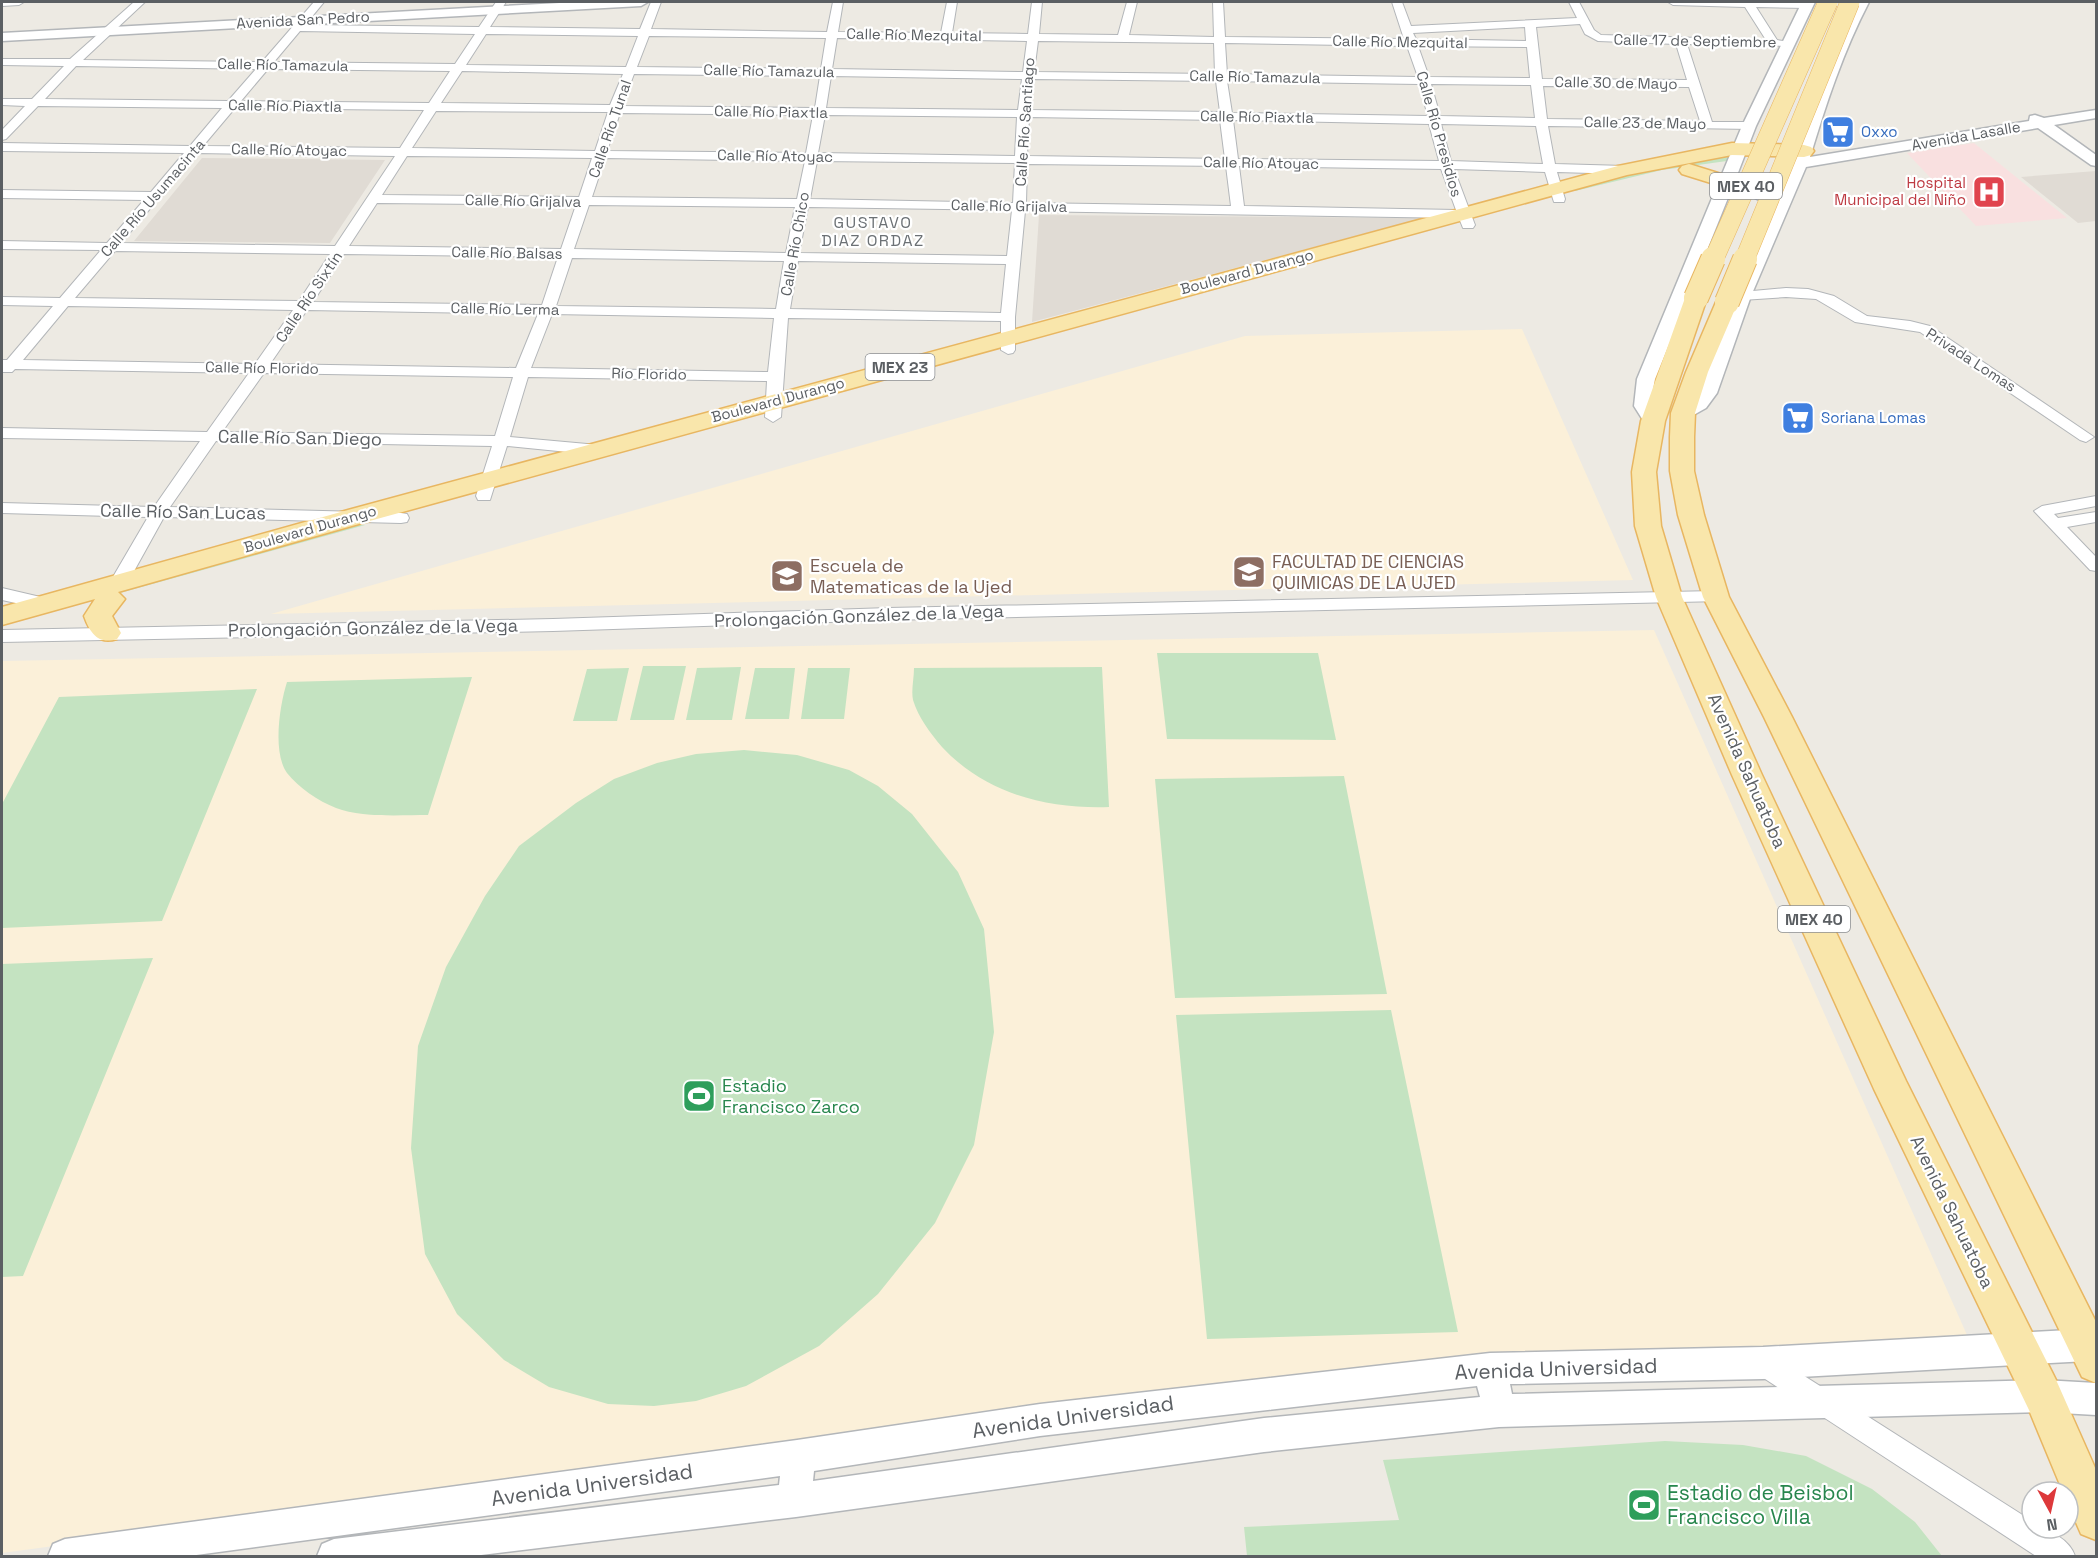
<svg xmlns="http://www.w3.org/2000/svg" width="2098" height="1558" viewBox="0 0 2098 1558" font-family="'Space Grotesk',sans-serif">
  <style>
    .commercial { fill: #fbf0d9 }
    .education { fill: #e0dbd4 }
    .medical { fill: #f9e0e0 }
    .green { fill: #c4e3c1 }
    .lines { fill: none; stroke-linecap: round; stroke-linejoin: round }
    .minor-casing { stroke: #b3b6b9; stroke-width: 2 }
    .tertiary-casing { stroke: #b3b6b9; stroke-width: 3 }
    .primary-casing { stroke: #e8b661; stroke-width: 3 }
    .minor { fill: #fff; fill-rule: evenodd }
    .tertiary { fill: #fff; fill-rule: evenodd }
    .primary { fill: #f9e6ab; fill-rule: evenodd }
    .primary-bridge-far1-casing { stroke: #e8b661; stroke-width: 20; stroke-linecap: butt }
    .primary-bridge-casing { stroke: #e8b661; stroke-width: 26; stroke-linecap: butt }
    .primary-bridge-far1 { stroke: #f9e6ab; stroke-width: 19 }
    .primary-bridge { stroke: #f9e6ab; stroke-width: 24 }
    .labels { text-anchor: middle; stroke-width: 4.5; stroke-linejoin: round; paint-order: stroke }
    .far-street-label { font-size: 15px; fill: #5b5f63; stroke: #fff }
    .far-shop-label { font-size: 15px; fill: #366cbe; stroke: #fff; text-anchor: start }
    .far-health-label { font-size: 15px; fill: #be3a42; stroke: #fff; text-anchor: end }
    .shield { fill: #fff; stroke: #8c8f92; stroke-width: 1.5 }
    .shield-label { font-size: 16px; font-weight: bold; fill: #5b5f63 }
    .far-neighbourhood-label { font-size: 16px; letter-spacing: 1.5px; fill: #6c7175; stroke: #fff }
    .street-label { font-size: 18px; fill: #5b5f63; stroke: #fff }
    .education-label { font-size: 18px; fill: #785e54; stroke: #fff; text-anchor: start }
    .leisure-label { font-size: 18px; fill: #27864d; stroke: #fff; text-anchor: start }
    .near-street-label { font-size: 21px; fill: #5b5f63; stroke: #fff }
    .near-leisure-label { font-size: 21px; fill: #27864d; stroke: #fff; text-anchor: start }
  </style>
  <rect width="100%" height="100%" fill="#edeae3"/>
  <!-- commercial -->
  <path class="commercial" d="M1522,329L1633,580L271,614L1245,336Z
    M1654,630L1971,1344L1458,1356L2,1553V661Z"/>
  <!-- education -->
  <path class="education" d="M202,158L385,160L330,243L134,241Z
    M2096,171V221L2078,223L2021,177Z
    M1039,215L1423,218L1032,322Z"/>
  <!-- medical -->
  <path class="medical" d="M1974,143L2067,218L1976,226L1907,153Z"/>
  <!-- green -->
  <path class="green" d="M1726,155L1733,156L1734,160L1662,170L1575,191L1568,189L1670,164Z
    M357,524L365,525L12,623L7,622Z
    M1157,653H1318L1336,740L1167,739Z
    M643,666H686L674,720H630Z
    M741,667L732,720H686L697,668Z
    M1102,667L1109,807C1047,809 986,794 942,747C931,734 918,717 913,700C911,691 914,678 914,668Z
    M629,668L617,721H573L587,669Z
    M755,668H795L789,719H745Z
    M808,668H850L844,719H801Z
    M472,677L428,815C401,815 361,818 336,808C318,801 299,788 287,773C272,752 280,704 287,682Z
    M257,689L162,921L2,928V804L59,697Z
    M744,750L797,755L849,770L878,786L912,814L958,872L984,929L994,1032L974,1145L935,1223L878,1294L819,1346L746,1386L696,1401L654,1406L608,1404L549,1387L504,1360L457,1314L425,1254L411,1148L418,1046L446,967L485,896L519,846L576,803L614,779L657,763L696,754Z
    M1344,776L1387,994L1175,998L1155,779Z
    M153,958L23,1276L2,1277V964Z
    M1391,1010L1458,1332L1207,1339L1176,1015Z
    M1665,1441L1743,1445L1806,1456L1872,1489L1915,1522L1942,1556H1247L1244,1527L1399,1520L1383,1460Z"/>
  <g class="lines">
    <defs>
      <path id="minor" d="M2,2H24L19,5L2,6Z
        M134,2H145L83,60L262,62L314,2H324L305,25L479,27L496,2H506L490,27L640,29L651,2H661L651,29L827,32L833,2H843L838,32L941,33L947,2H957L952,33L1028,34L1032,2H1042L1039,34L1118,35L1127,2H1137L1129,35L1214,37L1213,2H1223L1225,37L1404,39L1392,2H1402L1411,26L1577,18L1569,2H1579L1594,30L1601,35L1766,40L1745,7L1673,5L1668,2H1806L1811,5L1806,8L1756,7L1777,40L1790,42V46L1687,44L1712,122H1749L1753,123V129L1548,126L1555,164L1625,166L1631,170L1625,174L1557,172L1565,199L1564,202H1554L1553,199L1545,172L1454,169L1475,225L1473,228H1463L1459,218L1025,211L1015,317V350L1013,353L1008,354L1001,350V321L788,318L781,417L773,422L765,417L767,381L528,377L510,437L598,445L606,450L598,455L507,446L490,500H478L476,496L492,446L216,441L170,507L401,513L407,514L409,518L407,522L401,523L164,517L128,582L125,586H113L110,582L148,517L2,513V503L154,507L200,441L2,438V428L207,432L249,373L15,369L12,372H2V360H7L53,306L2,305V297L60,298L101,250L2,249V241L107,243L144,200L2,198V190L151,192L184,153L2,151V143L190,146L222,108L38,106L6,139L2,140V130L25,106L2,105V99H32L64,66L2,65V59H70ZM1580,24L1585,34L1598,41L1676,44L1687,80L1542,79L1536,27ZM1525,27L1526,41L1416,39L1413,33ZM300,31L475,34L455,64L274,62ZM486,34L638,36L626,67L466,65ZM649,36L826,38L821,69L637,67ZM837,38L1027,41L1023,72L832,69ZM1038,41L1214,43L1215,74L1034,72ZM1225,43L1407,46L1418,77L1227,74ZM1418,46L1527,47L1530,78L1429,77ZM76,66L256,69L228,101L45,99ZM268,69L450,71L429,103L241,101ZM462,71L623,74L610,105L441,103ZM634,74L820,76L815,108L622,106ZM831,76L1022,79L1018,110L826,108ZM1033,79L1216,81L1220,112L1030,110ZM1227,81L1419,84L1428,116L1232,113ZM1431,84L1531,85L1535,118L1440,116ZM1543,86L1689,87L1700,121L1547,119ZM235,108L424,110L400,148L203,146ZM436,111L608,112L595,151L412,148ZM620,113L813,115L806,153L607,151ZM825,115L1017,117L1015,156L818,153ZM1029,117L1220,120L1225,159L1027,156ZM1233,120L1429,124L1439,161L1238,159ZM1441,124L1536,126L1543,164L1451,161ZM197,153L395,156L335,246L121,243ZM407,156L592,158L579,197L382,195ZM605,158L805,161L797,199L592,197ZM817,161L1015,163L1013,203L810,199ZM1027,164L1226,166L1231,206L1026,203ZM1239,166L1441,169L1456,210L1244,206ZM377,203L576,205L561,249L349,246ZM589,205L795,207L786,253L574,249ZM808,207L1012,210L1007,256L799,253ZM115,251L330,254L299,301L75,298ZM344,254L558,257L542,305L313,302ZM572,258L784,261L776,309L556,306ZM798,261L1006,264L1001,313L790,309ZM68,306L293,310L255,364L23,360ZM307,310L538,314L516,368L270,364ZM552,314L774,318L768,372L531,368ZM264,373L513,377L495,436L222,432Z
        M1786,288L1808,289L1834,296L1867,316L1910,321L1930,326L2094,437L2086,442L2080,440L1920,332L1855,322L1816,299L1786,297L1742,300L1735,296L1742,292Z
        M2096,496V506L2054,514L2058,518L2096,512V522L2067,527L2096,557V571L2090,570L2034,511L2042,506Z
        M2,588L49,599L52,603L49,607L43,609L2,600Z
        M1716,591L1722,593L1725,597L1722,601L889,620L553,631L2,642V630L553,619L889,608Z
        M1765,1351L2032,1521V1528C2049,1528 2070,1540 2075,1556H2036L1756,1373L1752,1364L1756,1355Z"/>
      <path id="tertiary" d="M578,2H648L641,6L2,41V33Z
        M1802,2H1815L1756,126L1734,183L1760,188L1778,196C1806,132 1822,64 1856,2H1869C1843,52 1826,104 1810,157L2029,121L2030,116L2035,115L2044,118L2096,110V118L2054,125L2096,155V166L2091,165L2038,128L1806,167L1751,296L1717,393L1706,408L1690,417H1676L1674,413L1692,400L1699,392L1733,296L1773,207L1749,195L1730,193L1655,379C1651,397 1652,406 1662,421L1660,425H1646L1634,406L1637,379L1742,126Z
        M2088,1329L2096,1333V1357L2088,1361L1763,1379L1510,1384L1512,1394L2043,1380L2096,1383V1415L2043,1412L1499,1427L1264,1452L796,1517L473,1556H317L322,1544L334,1539L779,1485L780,1476L189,1556H48L53,1544L65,1539L797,1440L1040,1404L1490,1353L1763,1347ZM1477,1386L1480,1397L1264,1418L813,1481L814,1471L1040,1436Z"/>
      <path id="primary" d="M1732,143L1804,145L1811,147L1814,151L1811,155L1804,157L1732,155L1627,175L366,522L118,592L125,599L112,616L121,633L117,639C98,645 90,633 84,616L95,599L2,625V607L348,510L1618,166Z
        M1689,164L1734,178L1737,182L1734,186L1727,188L1682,174L1679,170L1682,166Z
        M1696,292L1704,293L1707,298L1665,421L1656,472L1661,526L1682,597L1762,775L1906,1081L2057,1382L2096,1470V1540L2081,1534L2068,1504V1492H2063L2029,1410L1874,1089L1732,775L1656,597L1635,526L1632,472L1641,421L1685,298L1688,293Z
        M1727,296L1735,297L1738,302L1708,372L1695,413L1694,437V471L1704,515L1729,597L1792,717L2096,1322V1383L2082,1377L1764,717L1703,597L1678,515L1670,471V437L1671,413L1686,372L1716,302L1719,297Z"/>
    </defs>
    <!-- minor casing -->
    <use href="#minor" class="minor-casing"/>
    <!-- tertiary casing -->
    <use href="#tertiary" class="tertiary-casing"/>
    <!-- primary casing -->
    <use href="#primary" class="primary-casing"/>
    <!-- minor -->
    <use href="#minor" class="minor"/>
    <!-- tertiary -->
    <use href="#tertiary" class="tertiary"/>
    <!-- primary -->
    <use href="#primary" class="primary"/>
    <defs>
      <path id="primary-bridge-far1" d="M1713,261L1828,2
        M1744,261L1850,2"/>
      <path id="primary-bridge" d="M1696,298L1713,259
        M1727,302L1745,259"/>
    </defs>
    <!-- primary-bridge-far1 casing -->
    <use href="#primary-bridge-far1" class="primary-bridge-far1-casing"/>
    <!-- primary-bridge casing -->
    <use href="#primary-bridge" class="primary-bridge-casing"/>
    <!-- primary-bridge-far1 -->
    <use href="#primary-bridge-far1" class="primary-bridge-far1"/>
    <!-- primary-bridge -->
    <use href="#primary-bridge" class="primary-bridge"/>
  </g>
  <!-- icons -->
  <defs>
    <symbol id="supermarket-square" viewBox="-11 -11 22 22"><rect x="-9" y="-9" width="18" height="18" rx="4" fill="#3f7fe0" stroke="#fff"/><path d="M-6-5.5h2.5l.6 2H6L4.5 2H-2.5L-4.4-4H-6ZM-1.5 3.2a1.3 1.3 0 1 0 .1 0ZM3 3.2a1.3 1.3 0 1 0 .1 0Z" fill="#fff"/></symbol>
    <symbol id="hospital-square" viewBox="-11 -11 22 22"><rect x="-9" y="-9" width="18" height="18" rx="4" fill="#e0444e" stroke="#fff"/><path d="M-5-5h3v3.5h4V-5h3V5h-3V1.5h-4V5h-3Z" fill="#fff"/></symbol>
    <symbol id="school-square" viewBox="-11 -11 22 22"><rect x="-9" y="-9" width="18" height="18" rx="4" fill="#8d6e63" stroke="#fff"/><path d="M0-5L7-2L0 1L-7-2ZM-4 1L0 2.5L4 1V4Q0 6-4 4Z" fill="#fff"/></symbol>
    <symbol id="stadium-square" viewBox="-11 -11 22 22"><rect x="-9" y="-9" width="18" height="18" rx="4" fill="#2e9e5b" stroke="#fff"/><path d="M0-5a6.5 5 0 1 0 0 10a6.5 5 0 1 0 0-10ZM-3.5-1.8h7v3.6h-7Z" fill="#fff"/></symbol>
  </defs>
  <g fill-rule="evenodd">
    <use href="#supermarket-square" x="1819" y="113" width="38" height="38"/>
    <use href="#hospital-square" x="1970" y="173" width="38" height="38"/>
    <use href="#supermarket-square" x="1779" y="399" width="38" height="38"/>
    <use href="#school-square" x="1230" y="553" width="38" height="38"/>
    <use href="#school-square" x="768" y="557" width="38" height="38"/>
    <use href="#stadium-square" x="680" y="1077" width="38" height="38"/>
    <use href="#stadium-square" x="1625" y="1486" width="38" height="38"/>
  </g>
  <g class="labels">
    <!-- far-street labels -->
    <g class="far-street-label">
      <text transform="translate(303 20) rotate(-3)" y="5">Avenida San Pedro</text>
      <text transform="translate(914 35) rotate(1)" y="5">Calle Río Mezquital</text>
      <text transform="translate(1695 41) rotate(1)" y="5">Calle 17 de Septiembre</text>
      <text transform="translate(1400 42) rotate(1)" y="5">Calle Río Mezquital</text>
      <text transform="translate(283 65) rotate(1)" y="5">Calle Río Tamazula</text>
      <text transform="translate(769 71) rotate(1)" y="5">Calle Río Tamazula</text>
      <text transform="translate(1255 77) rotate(1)" y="5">Calle Río Tamazula</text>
      <text transform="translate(1616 83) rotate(1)" y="5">Calle 30 de Mayo</text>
      <text transform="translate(285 106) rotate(1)" y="5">Calle Río Piaxtla</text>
      <text transform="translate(771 112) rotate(1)" y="5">Calle Río Piaxtla</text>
      <text transform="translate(1257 117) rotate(1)" y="5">Calle Río Piaxtla</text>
      <text transform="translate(1025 122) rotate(-86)" y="5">Calle Río Santiago</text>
      <text transform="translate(1645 123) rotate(1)" y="5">Calle 23 de Mayo</text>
      <text transform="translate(610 129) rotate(-71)" y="5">Calle Río Tunal</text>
      <text transform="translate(1439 134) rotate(74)" y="5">Calle Río Presidios</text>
      <text transform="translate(1966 136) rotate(-10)" y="5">Avenida Lasalle</text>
      <text transform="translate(289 150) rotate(1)" y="5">Calle Río Atoyac</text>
      <text transform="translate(775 156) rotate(1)" y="5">Calle Río Atoyac</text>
      <text transform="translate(1261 163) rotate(1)" y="5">Calle Río Atoyac</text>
      <text transform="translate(153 198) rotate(-49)" y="5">Calle Río Usumacinta</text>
      <text transform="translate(523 201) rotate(1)" y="5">Calle Río Grijalva</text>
      <text transform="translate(1009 206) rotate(1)" y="5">Calle Río Grijalva</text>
      <text transform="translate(795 244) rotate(-80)" y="5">Calle Río Chico</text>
      <text transform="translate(507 253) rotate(1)" y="5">Calle Río Balsas</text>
      <text transform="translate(1247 272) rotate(-15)" y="5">Boulevard Durango</text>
      <text transform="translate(309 297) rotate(-56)" y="5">Calle Río Sixtín</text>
      <text transform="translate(505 309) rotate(1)" y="5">Calle Río Lerma</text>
      <text transform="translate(1971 360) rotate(33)" y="5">Privada Lomas</text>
      <text transform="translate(262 368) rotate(1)" y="5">Calle Río Florido</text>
      <text transform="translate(649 374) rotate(1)" y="5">Río Florido</text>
      <text transform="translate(778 400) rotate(-15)" y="5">Boulevard Durango</text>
      <text transform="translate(310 529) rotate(-16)" y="5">Boulevard Durango</text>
    </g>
    <!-- far-shop labels -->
    <g class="far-shop-label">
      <text x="1861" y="137">Oxxo</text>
      <text x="1821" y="423">Soriana Lomas</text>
    </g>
    <!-- far-health labels -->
    <g class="far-health-label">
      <text x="1966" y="188">Hospital<tspan x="1966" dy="17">Municipal del Niño</tspan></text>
    </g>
    <!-- shield labels -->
    <g class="shield">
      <rect x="1710" y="173" width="72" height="26" rx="4.5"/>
      <rect x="865.5" y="354" width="69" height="26" rx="4.5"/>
      <rect x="1778" y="906" width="72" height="26" rx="4.5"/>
    </g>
    <g class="shield-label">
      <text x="1746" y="192">MEX 40</text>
      <text x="900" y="373">MEX 23</text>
      <text x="1814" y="925">MEX 40</text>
    </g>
    <!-- far-neighbourhood labels -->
    <g class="far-neighbourhood-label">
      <text x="873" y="228">GUSTAVO<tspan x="873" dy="18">DIAZ ORDAZ</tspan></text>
    </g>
    <!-- street labels -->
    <g class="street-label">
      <text transform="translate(300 438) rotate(1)" y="6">Calle Río San Diego</text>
      <text transform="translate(183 512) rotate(1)" y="6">Calle Río San Lucas</text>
      <text transform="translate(859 616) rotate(-2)" y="6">Prolongación González de la Vega</text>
      <text transform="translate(373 628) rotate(-1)" y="6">Prolongación González de la Vega</text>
      <text transform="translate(1747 771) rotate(66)" y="6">Avenida Sahuatoba</text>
      <text transform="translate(1952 1212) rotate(64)" y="6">Avenida Sahuatoba</text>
    </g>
    <!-- education labels -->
    <g class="education-label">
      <text x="1272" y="568">FACULTAD DE CIENCIAS<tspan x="1272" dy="21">QUIMICAS DE LA UJED</tspan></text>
      <text x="810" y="572">Escuela de<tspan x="810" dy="21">Matematicas de la Ujed</tspan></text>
    </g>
    <!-- leisure labels -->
    <g class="leisure-label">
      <text x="722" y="1092">Estadio<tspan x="722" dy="21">Francisco Zarco</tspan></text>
    </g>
    <!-- near-street labels -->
    <g class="near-street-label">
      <text transform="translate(1556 1369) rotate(-2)" y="7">Avenida Universidad</text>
      <text transform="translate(1073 1417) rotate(-8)" y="7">Avenida Universidad</text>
      <text transform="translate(592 1485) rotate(-8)" y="7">Avenida Universidad</text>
    </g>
    <!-- near-leisure labels -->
    <g class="near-leisure-label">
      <text x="1667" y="1500">Estadio de Beisbol<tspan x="1667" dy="24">Francisco Villa</tspan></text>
    </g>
  </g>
  <!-- border -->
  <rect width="2098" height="1558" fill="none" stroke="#5b5f63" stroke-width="6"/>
  <!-- north arrow -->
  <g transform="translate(2050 1510) rotate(172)"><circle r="28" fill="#ffffff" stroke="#bdbfc1" stroke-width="1.5"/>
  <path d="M0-4.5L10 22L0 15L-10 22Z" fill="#dd393b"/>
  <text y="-9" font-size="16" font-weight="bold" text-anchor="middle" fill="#5b5f63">N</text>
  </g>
</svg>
